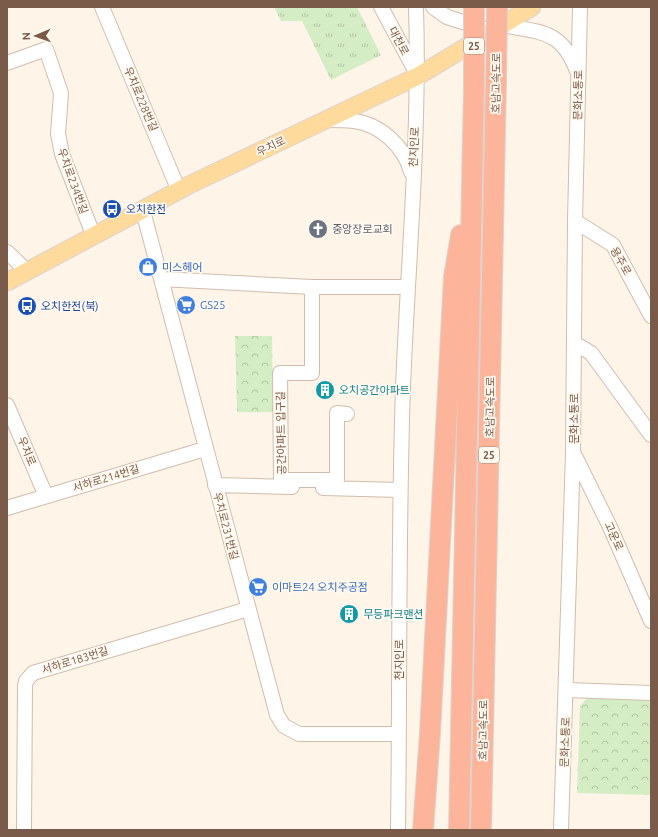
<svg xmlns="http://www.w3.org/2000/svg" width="658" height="837" viewBox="0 0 658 837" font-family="Ubuntu,'Noto Sans KR',sans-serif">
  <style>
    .grass { fill: url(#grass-tufts) }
    .park { fill: url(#park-crowns) }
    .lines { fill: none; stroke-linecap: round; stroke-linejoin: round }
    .minor-casing { stroke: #d1bcac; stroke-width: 16 }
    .major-casing { stroke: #dcd4d0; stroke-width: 19 }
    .highway-casing { stroke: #dcd4d0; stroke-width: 22 }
    .minor { stroke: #fff; stroke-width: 14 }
    .major { stroke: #ffda9d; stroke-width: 17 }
    .highway { stroke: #fcb49b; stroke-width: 20 }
    .highway-bridge-casing { stroke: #dcd4d0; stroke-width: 22; stroke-linecap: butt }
    .highway-bridge { stroke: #fcb49b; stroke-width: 20 }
    .labels { text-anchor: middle; stroke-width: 3.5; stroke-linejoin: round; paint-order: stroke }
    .shield { fill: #fff9ef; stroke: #a28a7b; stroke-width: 1 }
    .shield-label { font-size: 10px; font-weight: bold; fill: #7a5a49 }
    .street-label { font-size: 11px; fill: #7a5a49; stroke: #fff9ef }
    .transit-label { font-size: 11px; fill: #164399; stroke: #fff9ef; text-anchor: start }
    .worship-label { font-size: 11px; fill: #5b616d; stroke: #fff9ef; text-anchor: start }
    .shop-label { font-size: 11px; fill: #366cbe; stroke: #fff9ef; text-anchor: start }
    .culture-label { font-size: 11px; fill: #0d838f; stroke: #fff9ef; text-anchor: start }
  </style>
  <defs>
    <pattern id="grass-tufts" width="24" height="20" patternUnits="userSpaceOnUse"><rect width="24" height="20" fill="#d5edc4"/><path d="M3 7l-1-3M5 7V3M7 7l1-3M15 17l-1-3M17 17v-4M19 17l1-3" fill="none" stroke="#b2c3a1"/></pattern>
    <pattern id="park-crowns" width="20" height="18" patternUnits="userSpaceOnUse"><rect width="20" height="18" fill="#d5edc4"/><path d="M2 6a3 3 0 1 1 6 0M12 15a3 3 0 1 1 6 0" fill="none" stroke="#b2c3a1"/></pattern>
  </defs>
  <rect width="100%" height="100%" fill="#fef5e8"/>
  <!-- grass -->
  <path class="grass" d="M274,7H357L381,55L331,80L302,21H281Z"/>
  <!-- park -->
  <path class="park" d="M235,336H272L273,412H237Z
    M588,697L651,699V795L577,793L580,706Z"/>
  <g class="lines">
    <defs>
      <path id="minor" d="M102,7L179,191
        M381,7L417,74
        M433,7L447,17L482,28
        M502,25C541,33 561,29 577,71
        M7,63L46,49L61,93L58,134L62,154L94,237
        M326,120C335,120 345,120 354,121C380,124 405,147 411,172
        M143,211L277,715L284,726L299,734H399
        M575,221L613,245L651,316
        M7,252L28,272
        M161,279L312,287H407
        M312,287V373H280L281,480H337V413L347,414
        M574,343L591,353L651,435
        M7,405L46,496
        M574,454L610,527L651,621
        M215,485L292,487
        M323,488L400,490
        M7,508L205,449
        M567,690L651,693
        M24,830L25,686L26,681L33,673L248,609
        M398,830C400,682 398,535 403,387C408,261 420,134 416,7
        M561,830L573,452L575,221L580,7"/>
      <path id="major" d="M7,282L189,185L418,76L532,7"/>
      <path id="highway" d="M423,830L430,733L454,277L461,235
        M459,830L474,86
        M481,830L496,80"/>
    </defs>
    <!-- minor casing -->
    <use href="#minor" class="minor-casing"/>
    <!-- major casing -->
    <use href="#major" class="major-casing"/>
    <!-- highway casing -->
    <use href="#highway" class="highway-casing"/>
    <!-- minor -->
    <use href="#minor" class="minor"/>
    <!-- major -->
    <use href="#major" class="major"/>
    <!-- highway -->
    <use href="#highway" class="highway"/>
    <defs>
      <path id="highway-bridge" d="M496,80L497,7
        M474,86V7"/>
    </defs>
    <!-- highway-bridge casing -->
    <use href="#highway-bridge" class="highway-bridge-casing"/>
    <!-- highway-bridge -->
    <use href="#highway-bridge" class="highway-bridge"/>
  </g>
  <!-- icons -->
  <defs>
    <symbol id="bus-disc" viewBox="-11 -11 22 22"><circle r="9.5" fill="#1a4fb4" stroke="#fff9ef"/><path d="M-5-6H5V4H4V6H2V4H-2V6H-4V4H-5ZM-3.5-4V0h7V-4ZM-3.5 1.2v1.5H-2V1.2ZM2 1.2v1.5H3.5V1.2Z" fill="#fff"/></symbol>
    <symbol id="church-disc" viewBox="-11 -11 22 22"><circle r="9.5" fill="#6b7280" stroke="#fff9ef"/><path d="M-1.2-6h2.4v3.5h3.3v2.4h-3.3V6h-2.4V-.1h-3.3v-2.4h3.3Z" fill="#fff"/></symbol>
    <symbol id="shop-disc" viewBox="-11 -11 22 22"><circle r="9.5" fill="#3f7fe0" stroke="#fff9ef"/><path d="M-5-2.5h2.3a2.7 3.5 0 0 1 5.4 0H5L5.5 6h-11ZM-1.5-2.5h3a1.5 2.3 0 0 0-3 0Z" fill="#fff"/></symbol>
    <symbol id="supermarket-disc" viewBox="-11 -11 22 22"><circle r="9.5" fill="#3f7fe0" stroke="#fff9ef"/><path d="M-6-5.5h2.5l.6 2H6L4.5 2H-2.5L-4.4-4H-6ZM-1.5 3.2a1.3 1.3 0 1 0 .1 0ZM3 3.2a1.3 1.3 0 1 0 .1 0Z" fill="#fff"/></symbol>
    <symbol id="building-disc" viewBox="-11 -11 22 22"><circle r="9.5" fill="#0f9aa8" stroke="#fff9ef"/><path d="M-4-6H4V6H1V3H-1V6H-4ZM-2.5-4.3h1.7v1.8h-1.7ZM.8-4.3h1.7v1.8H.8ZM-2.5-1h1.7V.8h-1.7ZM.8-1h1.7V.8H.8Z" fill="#fff"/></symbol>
  </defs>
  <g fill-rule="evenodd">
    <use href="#bus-disc" x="101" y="198" width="22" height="22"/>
    <use href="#church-disc" x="307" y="218" width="22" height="22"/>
    <use href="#shop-disc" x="137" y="256" width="22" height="22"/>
    <use href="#supermarket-disc" x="175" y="294" width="22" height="22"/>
    <use href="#bus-disc" x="16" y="295" width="22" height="22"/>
    <use href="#building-disc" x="314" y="379" width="22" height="22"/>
    <use href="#supermarket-disc" x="247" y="576" width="22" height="22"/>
    <use href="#building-disc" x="338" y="603" width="22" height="22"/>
  </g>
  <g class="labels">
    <!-- shield labels -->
    <g class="shield">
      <rect x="464" y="38" width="20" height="16" rx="3"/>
      <rect x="479" y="447" width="20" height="16" rx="3"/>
    </g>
    <g class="shield-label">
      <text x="474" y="50">25</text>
      <text x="489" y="459">25</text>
    </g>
    <!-- street labels -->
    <g class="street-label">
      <text transform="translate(399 41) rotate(62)" y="4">대천로</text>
      <text transform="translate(496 83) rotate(-89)" y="4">호남고속도로</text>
      <text transform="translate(578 95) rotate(-89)" y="4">문화소통로</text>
      <text transform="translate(141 99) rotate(67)" y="4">우치로228번길</text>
      <text transform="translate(271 146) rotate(-26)" y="4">우치로</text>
      <text transform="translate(414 147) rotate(-87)" y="4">천지인로</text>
      <text transform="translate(73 181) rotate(70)" y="4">우치로234번길</text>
      <text transform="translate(621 261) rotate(60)" y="4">용주로</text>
      <text transform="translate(490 407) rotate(-89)" y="4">호남고속도로</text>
      <text transform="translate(574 419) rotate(-90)" y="4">문화소통로</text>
      <text transform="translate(281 433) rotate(-91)" y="4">공간아파트 입구길</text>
      <text transform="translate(27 451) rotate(67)" y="4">우치로</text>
      <text transform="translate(106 478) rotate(-17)" y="4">서하로214번길</text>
      <text transform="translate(226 526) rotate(75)" y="4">우치로231번길</text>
      <text transform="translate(614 536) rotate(66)" y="4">고운로</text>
      <text transform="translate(75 660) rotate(-17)" y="4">서하로183번길</text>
      <text transform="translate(399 660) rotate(-90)" y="4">천지인로</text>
      <text transform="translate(483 730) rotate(-89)" y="4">호남고속도로</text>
      <text transform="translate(565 742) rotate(-88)" y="4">문화소통로</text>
    </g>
    <!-- transit labels -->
    <g class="transit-label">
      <text x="126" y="213">오치한전</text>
      <text x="41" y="310">오치한전(북)</text>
    </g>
    <!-- worship labels -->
    <g class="worship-label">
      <text x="332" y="233">중앙장로교회</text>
    </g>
    <!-- shop labels -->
    <g class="shop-label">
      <text x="162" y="271">미스헤어</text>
      <text x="200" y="309">GS25</text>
      <text x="272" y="591">이마트24 오치주공점</text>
    </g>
    <!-- culture labels -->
    <g class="culture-label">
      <text x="339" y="394">오치공간아파트</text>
      <text x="363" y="618">무등파크맨션</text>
    </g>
  </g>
  <!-- border -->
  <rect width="658" height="837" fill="none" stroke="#7a5a49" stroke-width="16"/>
  <!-- north arrow -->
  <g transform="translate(36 36) rotate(268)" stroke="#fff9ef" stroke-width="3" paint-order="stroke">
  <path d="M0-3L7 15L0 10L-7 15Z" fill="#7a5a49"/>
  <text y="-6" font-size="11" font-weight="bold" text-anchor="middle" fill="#7a5a49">N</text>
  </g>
</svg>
